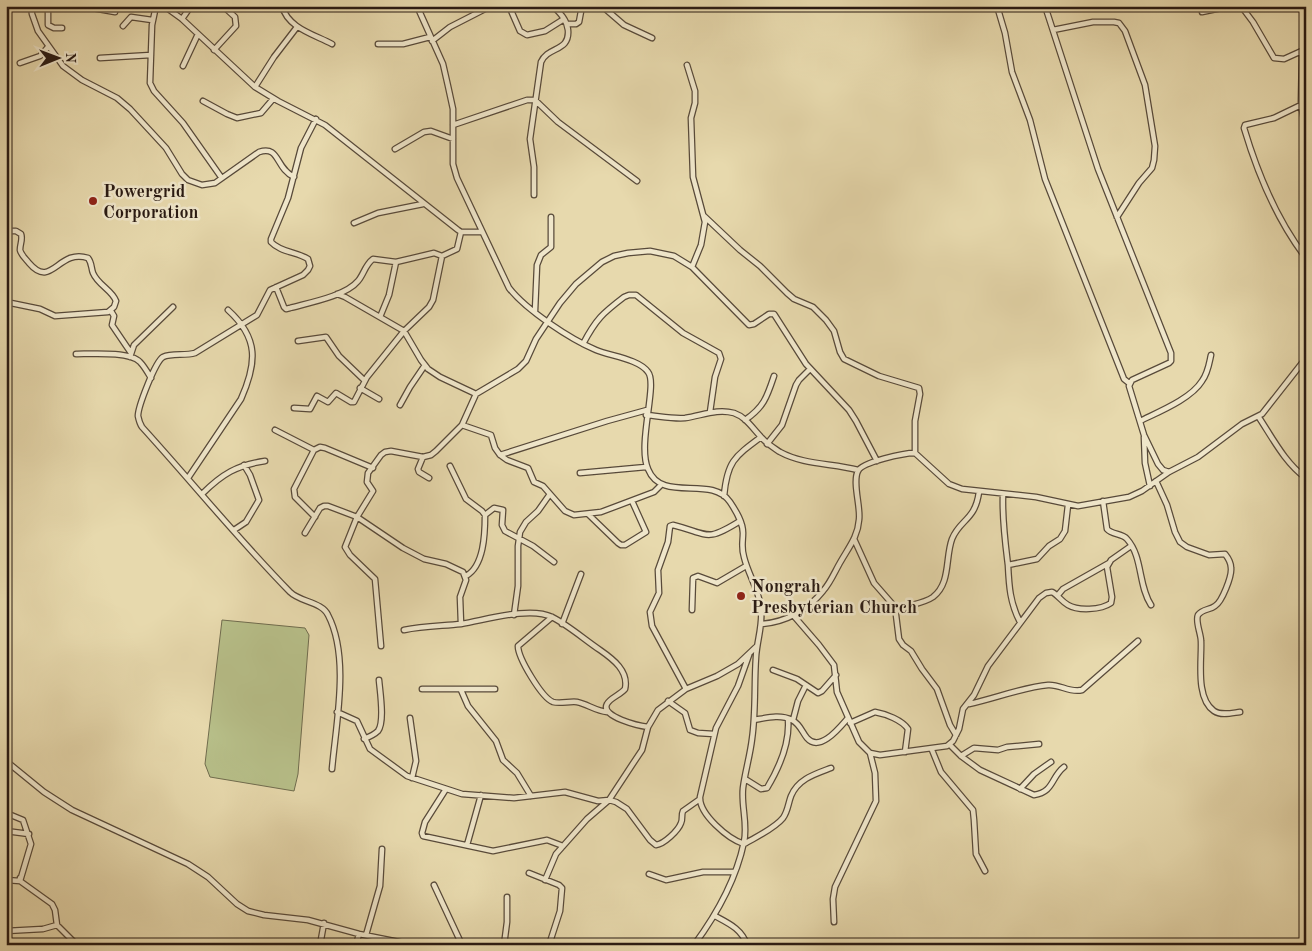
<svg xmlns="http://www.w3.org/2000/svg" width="1312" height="951" viewBox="0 0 1312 951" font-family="'Old Standard TT',serif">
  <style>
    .green { fill: #b7bf89; stroke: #706c4e }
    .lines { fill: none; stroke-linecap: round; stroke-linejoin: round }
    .minor-casing { stroke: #584a3a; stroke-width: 7 }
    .minor { stroke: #efe6ca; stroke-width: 4.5 }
    .poi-dot { fill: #8f2418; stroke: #efe6ca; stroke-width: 2 }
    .labels { text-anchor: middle; stroke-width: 5; stroke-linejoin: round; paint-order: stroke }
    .poi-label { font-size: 18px; font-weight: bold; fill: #291a13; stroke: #efe6ca; text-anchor: start }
  </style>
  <rect width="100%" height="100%" fill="#e7d9ad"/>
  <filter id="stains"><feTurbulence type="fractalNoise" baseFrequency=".004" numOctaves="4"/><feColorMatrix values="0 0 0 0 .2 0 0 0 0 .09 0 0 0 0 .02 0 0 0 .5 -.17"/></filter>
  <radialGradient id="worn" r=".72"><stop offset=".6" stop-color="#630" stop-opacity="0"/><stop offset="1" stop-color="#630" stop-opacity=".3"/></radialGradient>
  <!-- green -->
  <path class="green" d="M222,620L305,628L309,635L298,774L294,791L210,777L205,764Z"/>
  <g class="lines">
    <defs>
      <path id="minor" d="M31,6L32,14L38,31L63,66L82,80L117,98L130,109L166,148L182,174L188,180L202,185L215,183L259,152C280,145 275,168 294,177
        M51,6L48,10V25L54,28H62
        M81,6L115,12
        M156,6L152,25L150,83L154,91L183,123L221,177
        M164,6L182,19L255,87L278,101L325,125L458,230L461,232H482
        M282,6C288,28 313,34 332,44
        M417,6L443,64L448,86L453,109V164L457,178L509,288C526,310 570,339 596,350C610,356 639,359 648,372C658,384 637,444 648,469C662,504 711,474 730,502C736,511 743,522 743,533C743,541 741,548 744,557C748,574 759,590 761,608C763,625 757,640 756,657C754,684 756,712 752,739C750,756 745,772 743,788C741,806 748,824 744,842C736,880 717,914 694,945
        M509,6L520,31L527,35L545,31L564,19
        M602,6L624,25L652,38
        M997,6L1005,33L1012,72L1030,120L1045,179L1124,379L1129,383
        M1045,6L1098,169L1171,353V361L1169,363L1132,380L1129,386L1144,435L1158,464L1163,470L1169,472
        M1241,6L1253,22L1274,58L1284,59L1306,49
        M1202,12L1231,6
        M182,19L191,6
        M567,24H576L579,22L582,6
        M123,26L131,17L152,20
        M1053,30L1093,22H1114L1119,23L1125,31L1145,85L1155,146L1154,160L1152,168L1139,183L1117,217
        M432,41L450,27L491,6
        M378,44H403L430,37
        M214,50L236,26L235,17L223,6
        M1302,51L1301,105L1306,130
        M100,58L151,55
        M20,63L40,56L48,47
        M687,65L695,91V103L691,118L693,177L705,222L701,245L692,267
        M183,66L198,34
        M255,87L274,57L297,27
        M203,101L227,114L237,118L261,113L273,99
        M1301,105L1274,118L1245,125L1244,128C1258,175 1276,219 1306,258
        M316,119L301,148L288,198L271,239V242C280,252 297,252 308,259L310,266L308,270L303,275L270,290L257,315L195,353C185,356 172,353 163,357C155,362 138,407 138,416C139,421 140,424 142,427C192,482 238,539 290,592C300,602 322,602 328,615C350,657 336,723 332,769
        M453,125L527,100H535L558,122L637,181
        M395,149L424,132L431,131L453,139
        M534,195V167L530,139L541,62C548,46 570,52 568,30C567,20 560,13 553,6
        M704,216L740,250L760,266L787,293L794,299L813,307L826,320L834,331L840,352L844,359L879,376L919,388L920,394L915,421V453
        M354,223L378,213L423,204
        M6,231H16L21,234C23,239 20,244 20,250C21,255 26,259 29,263C52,290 58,248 88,258C92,263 91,268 93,273C98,285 112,290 116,301L114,307L108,312L55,316L40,309L6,302
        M276,287L284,307L286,309L290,308C308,303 346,296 358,281C364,274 365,265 373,259L396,262L434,253L442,256
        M337,294L345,297L404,331L421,360L428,369L440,377L476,394
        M111,311L114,316L112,325L131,353
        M535,311L537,265L541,255L551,247V217
        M380,317L389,295L396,262
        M298,341L326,337L339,356L364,380
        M583,344C596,319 603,313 624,297L629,295H636L683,333L719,353L721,359L715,377L710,412
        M76,354C90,354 130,351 140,362C144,366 148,373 151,378
        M130,357L134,345L173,307
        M360,388L379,399
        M400,405L410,387L425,365
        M294,408L310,409L317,396L328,402L336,393L351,402H354L367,377L404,331L429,307L433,300L442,256L457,249L461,232
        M646,415C659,416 672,419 685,418C701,416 717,408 734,413C746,417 753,429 762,438C767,444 774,448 780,452C804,465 832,463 858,470
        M1258,416C1272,437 1285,463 1306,478
        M745,420C764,407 767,397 774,376
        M1140,421C1158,412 1191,399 1202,381C1208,373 1209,364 1211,355
        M462,425L491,435L495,448L500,455L607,421L647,410
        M275,430L314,450
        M1144,437L1145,463L1150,486
        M767,444L782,425L796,385L799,380L810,369
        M500,455L507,460L528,468L534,482L543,486L565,511L574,515L601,512L654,492L661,485
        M423,457L418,469L419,472L429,478
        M450,466L466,499L482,511L485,515C485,534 484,566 466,576
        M580,473L646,467
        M188,478L241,399C257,363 259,338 228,310
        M1156,481L1167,505L1175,532L1180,542L1187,547L1209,555L1225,554C1229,559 1231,563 1231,568C1232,576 1222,602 1215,606C1210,610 1202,609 1198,615C1195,621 1201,634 1201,641C1202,659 1195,698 1214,711C1221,716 1232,713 1240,712
        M202,494C222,474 237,465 265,461
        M1003,495C1002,519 1005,541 1008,565C1009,586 1010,603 1020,622
        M724,496C727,462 734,457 761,437
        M1103,501L1107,529C1112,535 1122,533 1127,539C1143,557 1138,585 1151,605
        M588,514L618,543L621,545H625L646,532L632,501
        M485,515L494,508L503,510L502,525L505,531L533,546L554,562
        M315,517L295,497L294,489L314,450L320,447L325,448L373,468
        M234,530L246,522L259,500L250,475L244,465
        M305,533L320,508L324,506H328L357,517L403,548L424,559L446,564L463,572L466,580L460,597L461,624
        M854,539L874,583L895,607L899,639L903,645L911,651L922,669L937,689L950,725L956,735
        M1008,565L1037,559L1049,546L1060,539L1065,531L1068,505
        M1058,595L1063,589L1109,563
        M692,610L693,578L698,576L717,583L746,566
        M896,610C907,605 923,604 933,597C951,583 945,558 952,539C960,519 975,521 979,492
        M514,615L518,586V546L520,532L526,522L538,511L550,494
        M793,615L819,645L834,665L837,692L859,742L870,753L880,755L947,746L953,741L959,729L963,709L974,695L988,666L1039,598L1046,593L1052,592C1058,595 1061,601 1068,605C1078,611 1101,610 1111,603L1112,597L1107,567L1111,560L1131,546
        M552,617L518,646C518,658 542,698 553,702C560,704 570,701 577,702C587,704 596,711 607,712
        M562,624L581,574
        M762,624C786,622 808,610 823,591C831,582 835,571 841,561C849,547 858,536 859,520C861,507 852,482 858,471C862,462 904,453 915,453L949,484L962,489L1036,497L1078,506L1129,497L1142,491L1169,472L1198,457L1242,424L1262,414L1306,358
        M404,630C423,626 442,626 461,624C486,620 530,606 552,617C568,625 585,640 600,650C613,659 629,671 625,689C620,695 610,698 607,704C600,717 640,726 648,727
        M381,646L375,579L350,555L345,547L357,517L373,491L367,482L368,473L381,455L385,452L391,451L423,457L431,455L436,451L462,425L476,394L518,369L526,361L536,339L560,303L576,284L602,262L614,256L628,253L650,251L674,256L692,267L749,325L754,324L769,314H774L806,364L849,410L856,421L877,461
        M749,655L738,686L716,728L700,797C699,814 728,839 744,844C756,837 774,829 783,818C788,811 788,804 791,796C798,779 815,774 831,768
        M773,670L797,679L818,693L822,691L836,675
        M422,689H495
        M686,689L652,626L650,612L659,593L658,570L668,542L670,526L673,525C709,534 705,543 740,521
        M461,690L468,706L496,741L503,760L517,773L531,796
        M668,701L685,713L690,730L698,733L714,734
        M969,704C993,699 1024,687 1048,685C1060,684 1069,693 1082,690L1138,641
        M337,712L357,721L370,749L407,776L462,794L514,798L565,792L598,801L609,800L616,802L627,809L650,840L656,845C664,844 678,831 681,823C683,819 681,815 683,811L700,799
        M410,718L416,761L412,778
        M754,720C766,718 780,714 792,720C800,724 802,732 807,738C820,753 840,727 848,718
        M793,720L798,701L806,685
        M850,723L875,712C886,714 902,720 908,729L905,752
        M364,739C369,737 374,735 378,731C385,722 380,692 379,680
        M950,745L961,756L980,770L1034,795C1054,792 1051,777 1064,767
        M932,750L941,772L973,810L974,820L976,854L985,871
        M961,756L974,748L998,750L1007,747L1039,744
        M6,761L44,792L72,810L188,864L208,877L237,904L248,911L264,915L308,920L359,934L414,945
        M745,779L761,789L767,788C779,768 790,742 788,719
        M446,789L425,822L422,833L423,836L493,851L547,840L563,846
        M1020,789L1034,774L1051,762
        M6,813L23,820L31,844L20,881L52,904L55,910L57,925L77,945
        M6,831L29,834
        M467,845L481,795
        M529,873L559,885L562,888L560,911L549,945
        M649,874L666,880L703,872H735
        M6,880L20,881V878
        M545,880L556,854L587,819L609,800L632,765L642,750L648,727L658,710L686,689L717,676L738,664L757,646
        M434,885L462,945
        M715,916C728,923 742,929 747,945
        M834,922L833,899L835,887L876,801L875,773L870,753
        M6,931L43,929L57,925
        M366,935L380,886L382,849
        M320,945L324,923
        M356,945L359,934
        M504,945L507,922V897"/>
    </defs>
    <!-- minor casing -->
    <use href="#minor" class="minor-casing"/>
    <!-- minor -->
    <use href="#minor" class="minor"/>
  </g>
  <!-- markers -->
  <g class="poi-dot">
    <circle cx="93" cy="201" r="5"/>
    <circle cx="741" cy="596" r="5"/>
  </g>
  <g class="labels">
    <!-- poi labels -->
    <g class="poi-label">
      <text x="103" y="197">Powergrid<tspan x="103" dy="21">Corporation</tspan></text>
      <text x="751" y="592">Nongrah<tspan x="751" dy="21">Presbyterian Church</tspan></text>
    </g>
  </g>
  <!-- margin -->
  <rect width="1312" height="951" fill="none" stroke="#e7d9ad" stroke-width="25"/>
  <rect x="8" y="8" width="1297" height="936" fill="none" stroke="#291a13" stroke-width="2.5"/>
  <rect x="12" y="12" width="1287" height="926" fill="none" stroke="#291a13"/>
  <!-- north arrow -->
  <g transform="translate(58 58) rotate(89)" stroke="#efe6ca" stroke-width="4" paint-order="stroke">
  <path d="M0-4L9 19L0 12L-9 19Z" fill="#291a13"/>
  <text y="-8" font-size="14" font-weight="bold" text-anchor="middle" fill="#291a13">N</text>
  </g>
  <rect width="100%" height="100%" filter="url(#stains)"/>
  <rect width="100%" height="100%" fill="url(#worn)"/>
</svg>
